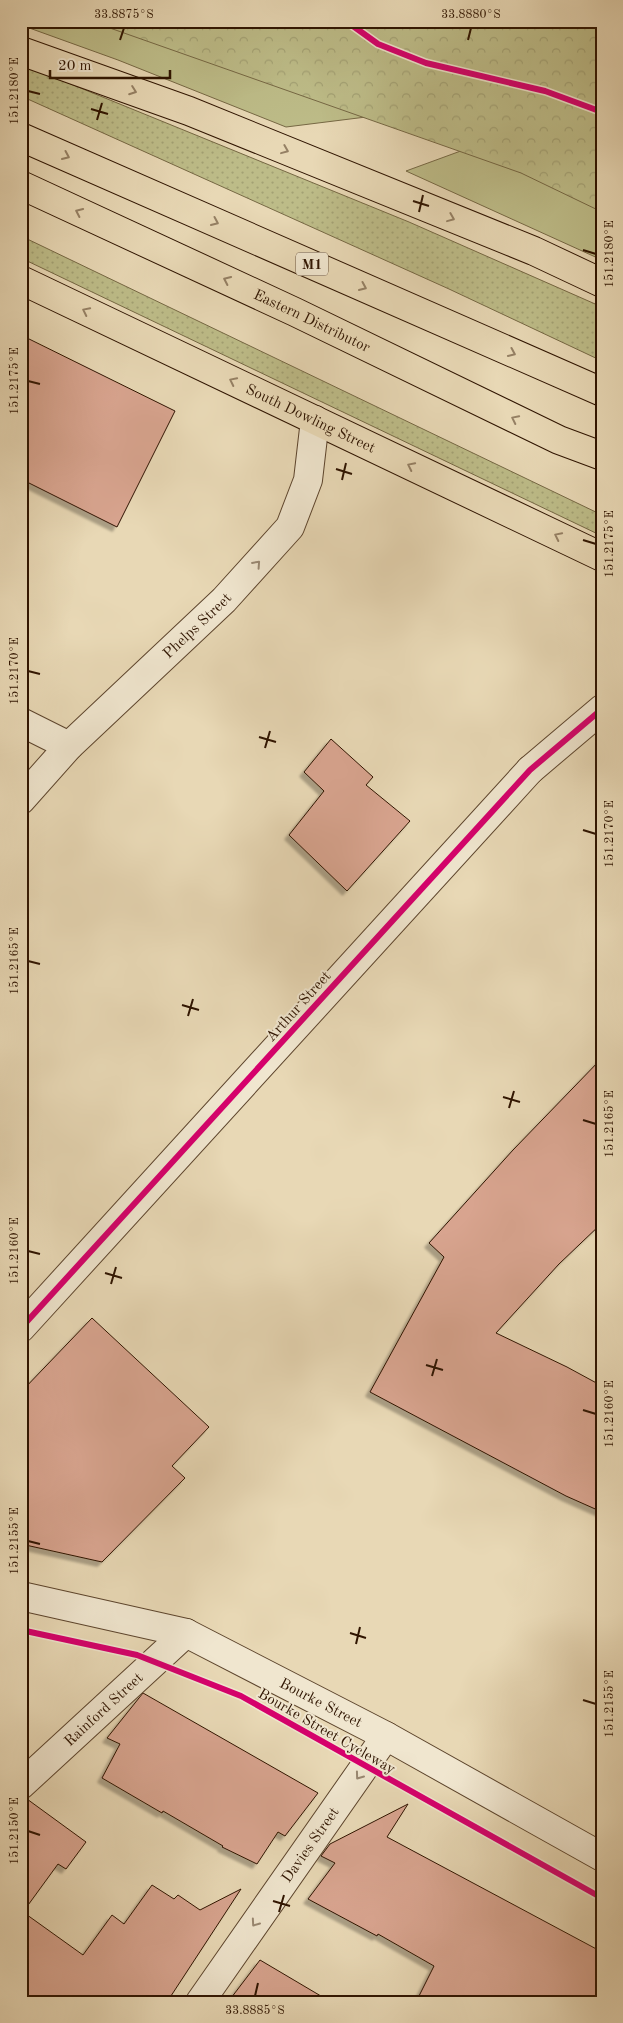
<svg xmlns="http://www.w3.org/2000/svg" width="623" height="2023" viewBox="0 0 623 2023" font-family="'Old Standard TT',serif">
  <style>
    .grass { fill: #bdbc88; stroke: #766844 }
    .park { fill: url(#park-crowns); stroke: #766844 }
    .garden { fill: url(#garden-dots); stroke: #766844 }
    .building { fill: #d8a48f; stroke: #2f1400; filter: url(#shadow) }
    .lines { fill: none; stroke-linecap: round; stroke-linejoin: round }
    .pedestrian-casing { stroke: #5d452d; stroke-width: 30 }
    .minor-casing { stroke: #5d452d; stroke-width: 30 }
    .tertiary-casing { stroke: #5d452d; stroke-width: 30 }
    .primary-casing { stroke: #2f1400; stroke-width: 30 }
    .motorway-casing { stroke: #2f1400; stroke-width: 30 }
    .pedestrian { stroke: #f0e6cf; stroke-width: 28 }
    .minor { stroke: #f0e6cf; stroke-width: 28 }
    .tertiary { stroke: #f0e6cf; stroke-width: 28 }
    .primary { stroke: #e8d8b5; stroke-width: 28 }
    .motorway { stroke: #e8d8b5; stroke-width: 28 }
    .cycleway-casing { stroke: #f0e6cf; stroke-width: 9 }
    .cycleway { stroke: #d6006c; stroke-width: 6 }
    .oneway { stroke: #958064 }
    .oneway2 { stroke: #998872 }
    .ticks { fill: none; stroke: #2f1400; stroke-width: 2 }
    .labels { text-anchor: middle; stroke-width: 4; stroke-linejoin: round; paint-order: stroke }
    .shield { fill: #f0e6cf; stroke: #69533e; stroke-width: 1 }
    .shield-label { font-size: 14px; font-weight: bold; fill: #2f1400 }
    .street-label { font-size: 15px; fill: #2f1400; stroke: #f0e6cf }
    .neatline { fill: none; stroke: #2f1400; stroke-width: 2 }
    .ticks-label { font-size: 12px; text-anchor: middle; fill: #2f1400 }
  </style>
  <defs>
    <pattern id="park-crowns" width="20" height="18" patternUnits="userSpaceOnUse" patternTransform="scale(1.25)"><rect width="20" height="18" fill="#bdbc88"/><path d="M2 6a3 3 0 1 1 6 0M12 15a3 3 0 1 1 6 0" fill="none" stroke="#a3a174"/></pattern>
    <pattern id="garden-dots" width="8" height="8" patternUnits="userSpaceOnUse" patternTransform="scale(1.25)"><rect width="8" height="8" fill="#bdbc88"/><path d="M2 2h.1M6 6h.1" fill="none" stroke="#a3a174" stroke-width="1.8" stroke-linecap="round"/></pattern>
    <filter id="shadow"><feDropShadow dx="-4.5" dy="4.5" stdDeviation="1" flood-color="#0004"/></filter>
  </defs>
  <rect width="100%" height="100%" fill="#e8d8b5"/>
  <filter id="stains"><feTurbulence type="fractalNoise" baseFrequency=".004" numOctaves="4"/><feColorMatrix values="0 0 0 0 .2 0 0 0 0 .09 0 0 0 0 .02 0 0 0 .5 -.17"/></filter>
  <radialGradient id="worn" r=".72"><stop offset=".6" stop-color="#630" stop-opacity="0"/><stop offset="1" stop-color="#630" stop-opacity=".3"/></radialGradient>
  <!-- grass -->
  <path class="grass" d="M21,21H224L422,110L286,127L118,60L21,25Z
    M499,137L602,198V260L406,171Z"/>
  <!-- park -->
  <path class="park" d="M90,21H602V212L521,173Z"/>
  <!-- garden -->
  <path class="garden" d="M21,66L56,78L409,222L602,307V361L449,289L21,96Z
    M21,236L602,515V536L21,258Z"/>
  <!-- building -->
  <path class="building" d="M21,335L175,411L117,527L21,479Z
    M331,739L373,777L366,785L410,821L347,891L289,835L324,791L304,772Z
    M602,1058V1223L559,1264L496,1333L567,1367L602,1386V1512L566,1496L370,1392L444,1257L429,1243L513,1150Z
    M92,1318L209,1427L172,1466L185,1478L102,1562L21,1544V1392Z
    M143,1693L318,1793L285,1836L278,1832L257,1864L222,1847L223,1846L163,1811L162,1813L102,1778L120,1744L107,1738Z
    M27,1799L86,1842L66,1869L58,1864L23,1912L83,1955L112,1915L124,1924L152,1885L174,1899L178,1895L200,1910L241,1889L167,2002H21V1800Z
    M408,1804L387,1837L602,1952V2002H416L434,1966L378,1934L377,1936L308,1899L335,1863L321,1856L330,1844Z
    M260,1960L331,2002H228Z"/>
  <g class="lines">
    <defs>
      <path id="pedestrian" d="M530,770L602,709"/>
      <g id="minor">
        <path d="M21,722L69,746"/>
        <path id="s1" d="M21,800L69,746L224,600L290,527L308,480L315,420"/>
        <path d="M21,1328L530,770"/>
        <path id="s2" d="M21,1785L186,1633"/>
        <path id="s3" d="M200,2002L386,1736"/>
      </g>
      <g id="tertiary">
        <path id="s4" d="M21,1596L186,1633L386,1736L602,1857"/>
      </g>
      <g id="primary">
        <path d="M21,51L189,111L534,251L602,283"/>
        <path id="s5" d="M21,280L602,557"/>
      </g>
      <g id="motorway">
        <path d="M21,137L602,392"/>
        <path id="s6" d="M21,185L295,312L559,440L602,456"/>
      </g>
    </defs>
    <!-- pedestrian casing -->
    <use href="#pedestrian" class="pedestrian-casing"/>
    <!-- minor casing -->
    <use href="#minor" class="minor-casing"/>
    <!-- tertiary casing -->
    <use href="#tertiary" class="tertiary-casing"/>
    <!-- primary casing -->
    <use href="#primary" class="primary-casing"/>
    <!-- motorway casing -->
    <use href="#motorway" class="motorway-casing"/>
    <!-- pedestrian -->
    <use href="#pedestrian" class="pedestrian"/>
    <!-- minor -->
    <use href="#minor" class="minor"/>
    <!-- tertiary -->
    <use href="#tertiary" class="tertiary"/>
    <!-- primary -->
    <use href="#primary" class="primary"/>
    <!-- motorway -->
    <use href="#motorway" class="motorway"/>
    <defs>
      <path id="cycleway" d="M346,21L378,44L426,63L545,91L602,112
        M21,1328L530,770L602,709
        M21,1630L137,1655L241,1696L602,1898"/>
    </defs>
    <!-- cycleway casing -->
    <use href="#cycleway" class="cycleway-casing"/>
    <!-- cycleway -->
    <use href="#cycleway" class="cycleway"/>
  </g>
  <!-- one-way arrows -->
  <defs><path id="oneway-chevron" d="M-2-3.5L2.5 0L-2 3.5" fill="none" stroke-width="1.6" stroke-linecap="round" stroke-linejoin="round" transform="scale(1.25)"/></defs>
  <g class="oneway">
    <use href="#oneway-chevron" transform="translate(133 91) rotate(20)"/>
    <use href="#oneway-chevron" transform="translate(285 150) rotate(22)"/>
    <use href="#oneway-chevron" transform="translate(66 156) rotate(24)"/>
    <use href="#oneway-chevron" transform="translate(79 212) rotate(-155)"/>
    <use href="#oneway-chevron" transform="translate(451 218) rotate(22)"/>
    <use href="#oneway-chevron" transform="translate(215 222) rotate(24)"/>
    <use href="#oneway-chevron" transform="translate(227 280) rotate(-155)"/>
    <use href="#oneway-chevron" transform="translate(363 287) rotate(24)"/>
    <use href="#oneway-chevron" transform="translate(86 311) rotate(-154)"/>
    <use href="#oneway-chevron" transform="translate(512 353) rotate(24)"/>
    <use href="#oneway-chevron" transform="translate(233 381) rotate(-154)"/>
    <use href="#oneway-chevron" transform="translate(515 419) rotate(-154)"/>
    <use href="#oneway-chevron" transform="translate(411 466) rotate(-154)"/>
    <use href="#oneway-chevron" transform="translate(558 536) rotate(-154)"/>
  </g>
  <g class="oneway2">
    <use href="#oneway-chevron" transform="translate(257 564) rotate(-48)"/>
    <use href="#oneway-chevron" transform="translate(359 1776) rotate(126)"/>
    <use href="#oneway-chevron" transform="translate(255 1923) rotate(125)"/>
  </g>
  <!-- ticks -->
  <path class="ticks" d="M120,40L124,28M468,40L471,28M28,91L40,94M91,109L108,114M97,120L102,103M413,201L429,206M419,212L423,195M583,250L596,254M28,381L40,384M336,469L352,474M342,480L346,463M583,540L596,544M28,671L40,674M259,737L276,742M265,748L270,731M583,830L596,834M28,961L40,964M182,1005L199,1010M188,1016L193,999M503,1097L520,1102M509,1108L514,1091M583,1120L596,1124M28,1251L40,1254M105,1273L122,1278M111,1284L116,1267M426,1365L443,1370M432,1376L437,1359M583,1410L596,1414M28,1541L40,1544M350,1633L366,1638M356,1644L360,1627M583,1700L596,1704M28,1831L40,1835M273,1901L290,1906M279,1912L284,1895M255,1996L258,1983"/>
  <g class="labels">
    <!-- shield labels -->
    <rect class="shield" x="296" y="252.5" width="32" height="23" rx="4"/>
    <g class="shield-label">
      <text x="312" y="269">M1</text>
    </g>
    <!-- street labels -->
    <g class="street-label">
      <text dy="5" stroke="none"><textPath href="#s6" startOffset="321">Eastern Distributor</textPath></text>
      <text dy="5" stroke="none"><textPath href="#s5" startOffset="321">South Dowling Street</textPath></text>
      <text dy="5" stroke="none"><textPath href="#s1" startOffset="248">Phelps Street</textPath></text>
      <text transform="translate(298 1006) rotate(-48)" y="5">Arthur Street</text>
      <text dy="5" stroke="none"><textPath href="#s4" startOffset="321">Bourke Street</textPath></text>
      <text dy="5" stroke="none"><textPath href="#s2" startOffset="112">Rainford Street</textPath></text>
      <text transform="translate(327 1731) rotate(30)" y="5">Bourke Street Cycleway</text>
      <text dy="5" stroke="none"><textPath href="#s3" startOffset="192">Davies Street</textPath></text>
    </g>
  </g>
  <!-- margin -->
  <rect width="623" height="2023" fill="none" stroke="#e8d8b5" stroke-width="55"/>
  <!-- scale -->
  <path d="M50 70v8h120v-8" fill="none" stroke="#2f1400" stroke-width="2.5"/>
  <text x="58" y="70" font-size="15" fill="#2f1400" stroke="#f0e6cf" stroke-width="4" paint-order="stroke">20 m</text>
  <rect x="28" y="28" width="568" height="1968" class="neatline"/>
  <g class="ticks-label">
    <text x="124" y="18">33.8875°S</text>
    <text x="471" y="18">33.8880°S</text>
    <text transform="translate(14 91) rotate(-90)" y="4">151.2180°E</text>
    <text transform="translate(609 254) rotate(-90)" y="4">151.2180°E</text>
    <text transform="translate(14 381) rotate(-90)" y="4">151.2175°E</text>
    <text transform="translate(609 544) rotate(-90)" y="4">151.2175°E</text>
    <text transform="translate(14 671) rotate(-90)" y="4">151.2170°E</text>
    <text transform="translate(609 834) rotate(-90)" y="4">151.2170°E</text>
    <text transform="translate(14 961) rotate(-90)" y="4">151.2165°E</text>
    <text transform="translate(609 1124) rotate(-90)" y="4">151.2165°E</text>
    <text transform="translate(14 1251) rotate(-90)" y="4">151.2160°E</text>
    <text transform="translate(609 1414) rotate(-90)" y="4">151.2160°E</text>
    <text transform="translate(14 1541) rotate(-90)" y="4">151.2155°E</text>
    <text transform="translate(609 1704) rotate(-90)" y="4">151.2155°E</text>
    <text transform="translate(14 1831) rotate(-90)" y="4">151.2150°E</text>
    <text x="255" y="2014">33.8885°S</text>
  </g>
  <rect width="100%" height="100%" filter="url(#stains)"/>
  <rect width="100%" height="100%" fill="url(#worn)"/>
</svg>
